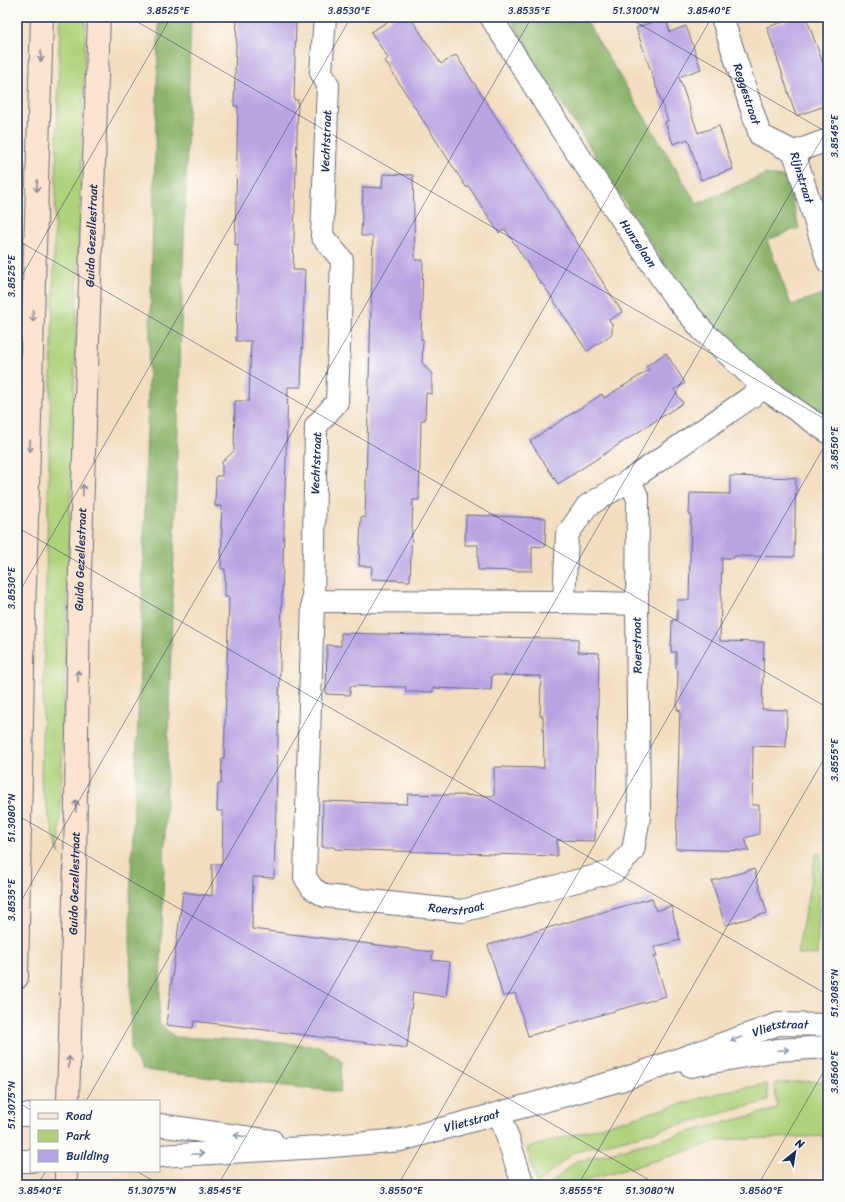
<svg xmlns="http://www.w3.org/2000/svg" width="845" height="1202" viewBox="0 0 845 1202" font-family="Sriracha,sans-serif">
  <style>
    .green { fill: #afd27b; stroke: #65806c }
    .forest { fill: #8bb46b; stroke: #537264 }
    .building { fill: #b8a4e3 }
    .lines { fill: none; stroke-linecap: round; stroke-linejoin: round }
    .minor-casing { stroke: #676c80; stroke-width: 24 }
    .tertiary-casing { stroke: #676c80; stroke-width: 24 }
    .secondary-casing { stroke: #676c80; stroke-width: 24 }
    .minor { stroke: #fff; stroke-width: 22 }
    .tertiary { stroke: #fff; stroke-width: 22 }
    .secondary { stroke: #fde4d0; stroke-width: 22 }
    .oneway { stroke: #8c8a97 }
    .oneway2 { stroke: #8d97ae }
    .ticks { fill: none; stroke: #1b2f5e; stroke-width: 1; stroke-opacity: 0.45 }
    .labels { text-anchor: middle; stroke-width: 3; stroke-linejoin: round; paint-order: stroke }
    .street-label { font-size: 12px; fill: #1b2f5e; stroke: #fdfcf7 }
    .neatline { fill: none; stroke: #1b2f5e; stroke-width: 1.5 }
    .ticks-label { font-size: 10px; text-anchor: middle; fill: #1b2f5e }
  </style>
  <rect width="100%" height="100%" fill="#fdfcf7"/>
  <filter id="ink" filterUnits="userSpaceOnUse"><feTurbulence type="fractalNoise" baseFrequency=".025" numOctaves="2"/><feDisplacementMap in="SourceGraphic" scale="8" xChannelSelector="R" yChannelSelector="G"/><feConvolveMatrix kernelMatrix="1 2 1 2 8 2 1 2 1" color-interpolation-filters="sRGB"/></filter>
  <filter id="wash" filterUnits="userSpaceOnUse"><feTurbulence type="fractalNoise" baseFrequency=".012" numOctaves="4" result="noise"/><feDisplacementMap in="SourceGraphic" scale="16" xChannelSelector="R" yChannelSelector="G"/><feGaussianBlur stdDeviation="0.9" result="paint"/><feColorMatrix in="noise" values="0 0 0 0 0 0 0 0 0 0 0 0 0 0 0 0 0 1.4 0 .05"/><feComposite in="paint" operator="in"/></filter>
  <g filter="url(#wash)">
    <rect width="100%" height="100%" fill="#f3ddbf"/>
    <!-- green -->
    <path class="green" d="M60,17H86L59,855L41,784Z
      M816,854H821L817,955L797,954Z
      M822,1081L828,1082V1136L720,1140L668,1157L571,1185H549L575,1162L777,1109L775,1083Z
      M767,1084L768,1101L572,1153L537,1184L527,1148L726,1091Z"/>
    <!-- forest -->
    <path class="forest" d="M159,17H191L159,1023L175,1037L245,1040L319,1046L342,1061L340,1092L142,1070L131,1050L130,899L140,672Z
      M510,17H584L697,204L765,174L786,178L799,228L767,240L791,305L823,294L828,307V421L743,355L689,303L533,58Z"/>
    <g id="blocks">
      <!-- building -->
      <path class="building" d="M237,17H269V18L296,19L294,100H298L293,270H305L301,387H288L274,878L253,877L252,929L433,952L432,960L450,962L446,997L413,992L407,1048L194,1021L193,1028L166,1025L183,892L212,896V864H222L223,811H217L218,784H221L222,758H224L229,597H225V569H221L222,529H221L222,506H215L216,476H222V462L234,451L235,401H249L251,341H236L238,245H235L238,106H234Z
        M395,17H410L441,64L456,55L622,312L609,320L612,324V334L587,351L542,283L541,284L505,229L499,233L469,187H466L385,61L388,58L371,32Z
        M665,17L670,32L686,26L701,69L679,77L698,133L719,126L733,169L701,180L688,139L673,144L665,122L668,121L636,28Z
        M799,17H806L823,63L828,61V105L796,116L767,27Z
        M383,174L413,175L415,260H423L421,339H423L422,363L432,374V394L426,393L425,420H421L419,500H413L410,581L371,579L372,566H359L361,517L365,518L373,236H361L363,187L382,188Z
        M666,353L685,383L674,390L683,403L558,484L530,441L602,394L604,398L649,370L646,366Z
        M730,476L796,478L794,557L734,556V558H722L720,641L764,642L762,709L787,710L786,747L753,746L752,805H759V834L745,838L749,851L676,849L680,710H677L678,670L676,669V652H671L672,620H677V600H689L691,515L689,514L690,493L730,494Z
        M466,515L546,518L545,547L532,546V571L478,570V545H465Z
        M341,633L578,639V652L599,653L595,841L557,840V856L359,850L335,849V847H322L323,801L407,804L408,794L494,796V767L544,768L543,716H540L541,676L492,675L491,690L433,688V692H405L406,687L350,686V695L326,694L327,645L341,646Z
        M754,869L767,913L725,925L712,881Z
        M652,898L656,911L671,906L680,940L654,947L657,956H654L666,996L528,1036L515,993L503,997L488,945Z"/>
    </g>
  </g>
  <g filter="url(#ink)">
    <use href="#blocks" fill-opacity="0" stroke="#676c80" stroke-width="1"/>
    <g class="lines">
      <defs>
        <g id="minor">
          <path d="M325,17L321,72L328,85L322,236L342,260L337,402L316,426L313,601L564,602"/>
          <path id="s1" d="M491,17L563,132L673,295L703,331L764,388L828,432"/>
          <path id="s2" d="M722,17L760,135L794,152"/>
          <path id="s3" d="M828,140L794,152L828,262"/>
          <path id="s4" d="M313,601L305,877L312,888L325,896L462,911L615,871L633,850L639,817L637,604L638,499L630,480"/>
          <path d="M637,604L564,602L567,535L587,506L630,480L764,388"/>
          <path d="M500,1114L523,1185"/>
        </g>
        <g id="tertiary">
          <path d="M691,1066L777,1050L828,1047"/>
          <path d="M17,1115H31"/>
          <path d="M159,1125L272,1141"/>
          <path id="s5" d="M159,1156L321,1147L401,1140L621,1080L778,1024L828,1025"/>
          <path d="M17,1161H31"/>
        </g>
        <g id="secondary">
          <path d="M17,978L24,617L42,17"/>
          <path id="s6" d="M68,1101L75,865L79,600L99,17"/>
          <path d="M66,1185V1171"/>
        </g>
      </defs>
      <!-- minor casing -->
      <use href="#minor" class="minor-casing"/>
      <!-- tertiary casing -->
      <use href="#tertiary" class="tertiary-casing"/>
      <!-- secondary casing -->
      <use href="#secondary" class="secondary-casing"/>
      <!-- minor -->
      <use href="#minor" class="minor"/>
      <!-- tertiary -->
      <use href="#tertiary" class="tertiary"/>
      <!-- secondary -->
      <use href="#secondary" class="secondary"/>
    </g>
    <!-- one-way arrows -->
    <defs><path id="oneway-shaft" d="M-6 0H5M1.5-3L5.5 0L1.5 3" fill="none" stroke-width="1.6" stroke-linecap="round" stroke-linejoin="round"/></defs>
    <g class="oneway">
      <use href="#oneway-shaft" transform="translate(41 56) rotate(92)"/>
      <use href="#oneway-shaft" transform="translate(37 186) rotate(92)"/>
      <use href="#oneway-shaft" transform="translate(33 316) rotate(92)"/>
      <use href="#oneway-shaft" transform="translate(30 446) rotate(92)"/>
      <use href="#oneway-shaft" transform="translate(83 490) rotate(-88)"/>
      <use href="#oneway-shaft" transform="translate(78 676) rotate(-89)"/>
      <use href="#oneway-shaft" transform="translate(76 806) rotate(-89)"/>
      <use href="#oneway-shaft" transform="translate(69 1062) rotate(-88)"/>
    </g>
    <g class="oneway2">
      <use href="#oneway-shaft" transform="translate(736 1039) rotate(160)"/>
      <use href="#oneway-shaft" transform="translate(783 1050) rotate(-3)"/>
      <use href="#oneway-shaft" transform="translate(240 1136) rotate(-172)"/>
      <use href="#oneway-shaft" transform="translate(198 1154) rotate(-3)"/>
    </g>
  </g>
  <!-- ticks -->
  <path class="ticks" d="M129,17L828,421M627,17L828,133M17,240L828,708M17,284L171,17M17,527L828,995M17,596L351,17M17,815L658,1185M17,908L532,17M86,1101L712,17M17,1102L31,1110M136,1171L161,1185M37,1185L46,1171M218,1185L828,128M398,1185L828,440M578,1185L828,752M758,1185L828,1064"/>
  <g class="labels">
    <!-- street labels -->
    <g class="street-label">
      <text dy="4" stroke="none"><textPath href="#s2" startOffset="81">Reggestraat</textPath></text>
      <text transform="translate(326 141) rotate(-88)" y="4">Vechtstraat</text>
      <text dy="4" stroke="none"><textPath href="#s3" startOffset="63">Rijnstraat</textPath></text>
      <text dy="4" stroke="none"><textPath href="#s6" startOffset="866">Guido Gezellestraat</textPath></text>
      <text dy="4" stroke="none"><textPath href="#s1" startOffset="270">Hunzelaan</textPath></text>
      <text transform="translate(316 463) rotate(-88)" y="4">Vechtstraat</text>
      <text dy="4" stroke="none"><textPath href="#s6" startOffset="542">Guido Gezellestraat</textPath></text>
      <text transform="translate(637 645) rotate(-91)" y="4">Roerstraat</text>
      <text dy="4" stroke="none"><textPath href="#s6" startOffset="218">Guido Gezellestraat</textPath></text>
      <text dy="4" stroke="none"><textPath href="#s4" startOffset="437">Roerstraat</textPath></text>
      <text dy="4" stroke="none"><textPath href="#s5" startOffset="639">Vlietstraat</textPath></text>
      <text dy="4" stroke="none"><textPath href="#s5" startOffset="316">Vlietstraat</textPath></text>
    </g>
  </g>
  <!-- margin -->
  <rect width="845" height="1202" fill="none" stroke="#fdfcf7" stroke-width="44"/>
  <!-- legend -->
  <rect x="30" y="1100" width="130" height="72" fill="#fdfcf7" stroke="#a3aaba"/>
  <rect x="38" y="1113" width="20" height="6" fill="#fde4d0" stroke="#a3aaba"/>
  <text x="66" y="1120" font-size="12" fill="#1b2f5e">Road</text>
  <rect x="38" y="1130" width="20" height="12" fill="#afd27b" stroke="#a3aaba"/>
  <text x="66" y="1140" font-size="12" fill="#1b2f5e">Park</text>
  <rect x="38" y="1150" width="20" height="12" fill="#b8a4e3" stroke="#a3aaba"/>
  <text x="66" y="1160" font-size="12" fill="#1b2f5e">Building</text>
  <!-- north arrow -->
  <g transform="translate(795 1152) rotate(30)" stroke="#fdfcf7" stroke-width="3" paint-order="stroke">
  <path d="M0-3L7 15L0 10L-7 15Z" fill="#1b2f5e"/>
  <text y="-6" font-size="11" font-weight="bold" text-anchor="middle" fill="#1b2f5e">N</text>
  </g>
  <rect x="22" y="22" width="801" height="1158" class="neatline"/>
  <g class="ticks-label">
    <text x="168" y="14">3.8525°E</text>
    <text x="349" y="14">3.8530°E</text>
    <text x="529" y="14">3.8535°E</text>
    <text x="636" y="14">51.3100°N</text>
    <text x="709" y="14">3.8540°E</text>
    <text transform="translate(834 136) rotate(-90)" y="4">3.8545°E</text>
    <text transform="translate(11 276) rotate(-90)" y="4">3.8525°E</text>
    <text transform="translate(834 448) rotate(-90)" y="4">3.8550°E</text>
    <text transform="translate(11 588) rotate(-90)" y="4">3.8530°E</text>
    <text transform="translate(834 760) rotate(-90)" y="4">3.8555°E</text>
    <text transform="translate(11 818) rotate(-90)" y="4">51.3080°N</text>
    <text transform="translate(11 900) rotate(-90)" y="4">3.8535°E</text>
    <text transform="translate(834 993) rotate(-90)" y="4">51.3085°N</text>
    <text transform="translate(834 1072) rotate(-90)" y="4">3.8560°E</text>
    <text transform="translate(11 1105) rotate(-90)" y="4">51.3075°N</text>
    <text x="40" y="1194">3.8540°E</text>
    <text x="152" y="1194">51.3075°N</text>
    <text x="220" y="1194">3.8545°E</text>
    <text x="401" y="1194">3.8550°E</text>
    <text x="581" y="1194">3.8555°E</text>
    <text x="650" y="1194">51.3080°N</text>
    <text x="761" y="1194">3.8560°E</text>
  </g>
</svg>
